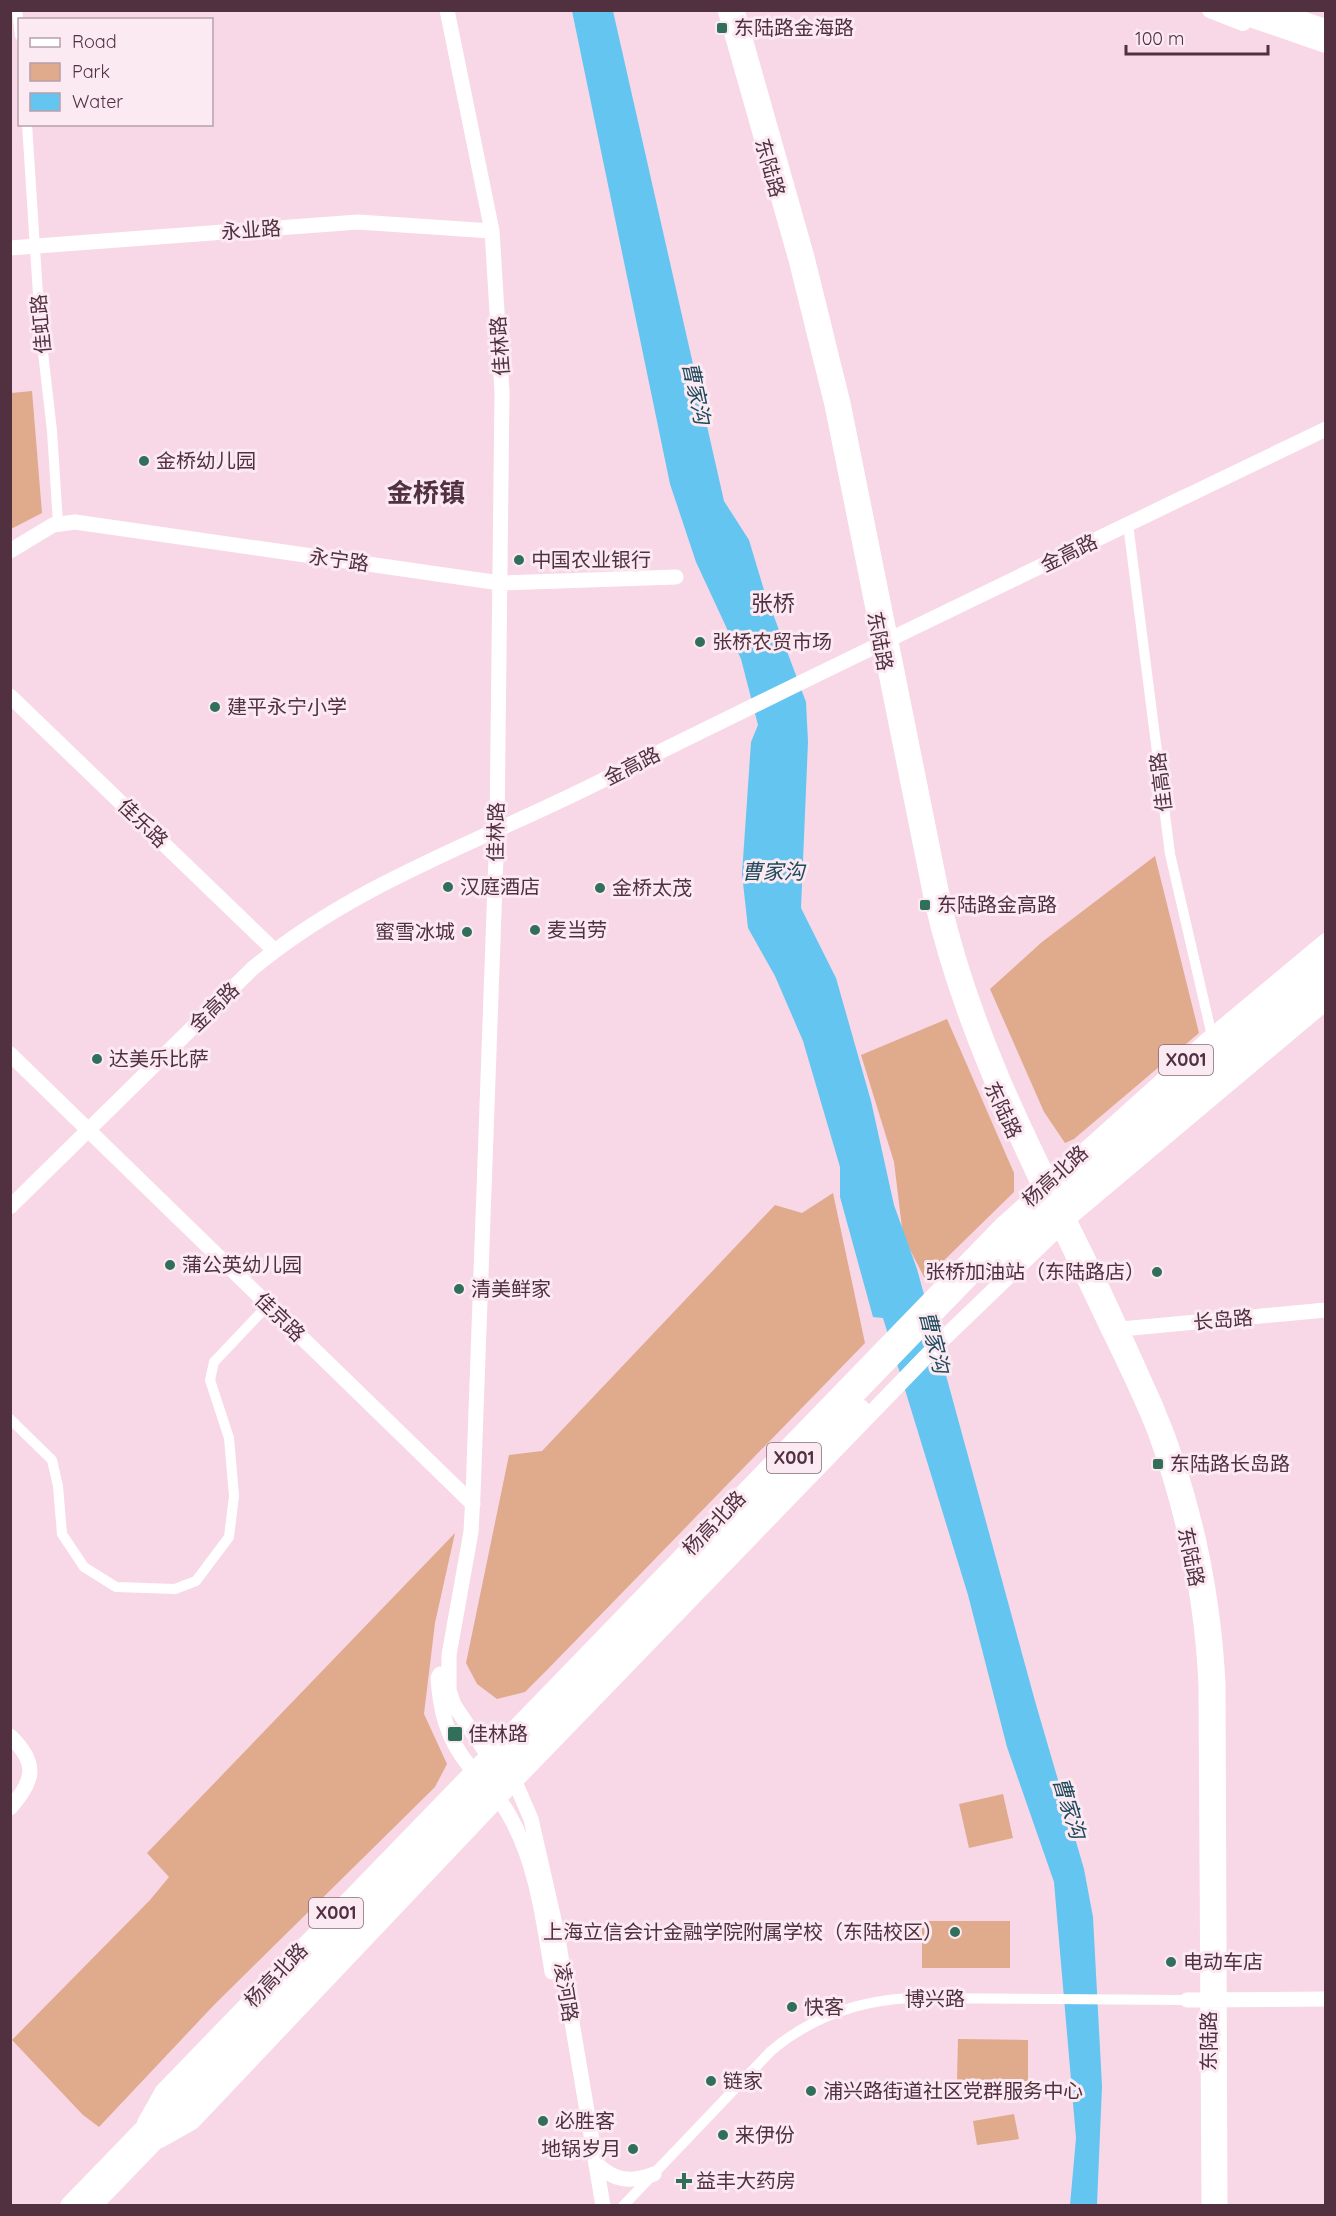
<svg xmlns="http://www.w3.org/2000/svg" width="1336" height="2216" viewBox="0 0 1336 2216" font-family="Quicksand,'Noto Sans SC',sans-serif">
  <style>
    .green { fill: #e0aa8d }
    .water { fill: #64c5f1 }
    .lines { fill: none; stroke-linecap: round; stroke-linejoin: round }
    .street { stroke: #fff; stroke-width: 10 }
    .secondary { stroke: #fff; stroke-width: 15 }
    .primary { stroke: #fff; stroke-width: 16 }
    .highway { stroke: #fff; stroke-width: 20 }
    .poi-dot { fill: #316f5b; stroke: #fbeaf1; stroke-width: 2 }
    .labels { text-anchor: middle; stroke-width: 6; stroke-linejoin: round; paint-order: stroke }
    .shield { fill: #fbeaf1; stroke: #846875; stroke-width: 1.5 }
    .shield-label { font-size: 18px; font-weight: bold; fill: #513140 }
    .poi-label { font-size: 20px; fill: #513140; stroke: #fbeaf1; text-anchor: start }
    .street-label { font-size: 20px; fill: #513140; stroke: #fbeaf1 }
    .water-label { font-size: 21px; font-style: italic; fill: #204a5d; stroke: #fbeaf1 }
    .quarter-label { font-size: 22px; fill: #513140; stroke: #fbeaf1 }
    .district-label { font-size: 26px; font-weight: bold; fill: #513140; stroke: #fbeaf1 }
  </style>
  <rect width="100%" height="100%" fill="#f8d8e6"/>
  <!-- green -->
  <path class="green" d="M32,391L42,513L11,529V393Z
    M1155,856L1199,1033L1074,1139L1065,1143L1044,1112L990,989L1042,942Z
    M947,1019L1014,1173V1192L925,1279L903,1236L894,1162L861,1055Z
    M833,1193L865,1343L547,1670L525,1692L497,1699L477,1684L466,1663L509,1455L542,1451L775,1205L802,1213Z
    M455,1533L435,1623L424,1714L447,1764L435,1787L214,2005L99,2127L83,2115L12,2040L150,1900L169,1877L147,1853Z
    M1003,1794L1013,1838L969,1848L959,1804Z
    M922,1921H1010V1968H922Z
    M958,2039L1028,2040V2081L957,2080Z
    M1014,2114L1019,2139L977,2145L973,2121Z"/>
  <!-- water -->
  <path class="water" d="M572,11H613L724,501L749,540L764,590L806,702L808,742L801,908L836,978L871,1101L894,1205L917,1269L1035,1701L1084,1869L1093,1917L1102,2086L1097,2205H1070L1076,2138L1054,1882L1007,1747L968,1595L883,1318L873,1317L840,1197V1167L803,1041L775,976L748,928L742,874L751,742L758,725L741,659L696,562L670,484Z"/>
  <g class="lines">
    <!-- street -->
    <path class="street" d="M17,10L20,36
      M27,124L40,326L52,431L58,523
      M1128,524L1170,854L1212,1036
      M10,1419L52,1460L58,1486L62,1534L84,1567L116,1587L175,1589L196,1581L229,1537L234,1496L229,1438L210,1380L214,1362L268,1305
      M623,2206L771,2051C811,2017 857,2001 909,1998L1187,2000"/>
    <!-- secondary -->
    <path class="secondary" d="M447,10L492,231L502,392L497,829L473,1495L471,1532L449,1655V1690L454,1705L483,1748L515,1782L531,1819L557,1933L603,2206
      M725,10L796,260L832,405L932,902C967,1053 1041,1186 1106,1325C1123,1360 1141,1396 1155,1432C1185,1515 1202,1597 1206,1685L1209,2206
      M737,10L807,257L843,403L943,900C971,1023 1026,1134 1082,1246C1108,1298 1131,1351 1155,1404C1193,1494 1213,1587 1218,1684L1220,2206
      M10,248L358,222L492,231
      M10,551L53,525L75,522L500,583L676,577
      M10,696L275,951
      M10,1054L473,1504
      M10,1207L252,969C353,885 476,843 591,786C835,664 1081,547 1326,429
      M1121,1329L1326,1310
      M440,1674L438,1678C440,1710 447,1738 467,1763C480,1780 497,1794 508,1813C536,1861 543,1917 552,1972
      M10,1736C38,1763 35,1780 10,1808
      M1187,2000L1326,1999
      M596,2163C613,2181 631,2183 654,2174"/>
    <!-- primary -->
    <path class="primary" d="M1210,10L1243,23
      M1275,10L1326,27
      M145,2123L163,2091L1001,1226L1212,1036L1326,941
      M160,2140L192,2122L521,1775L942,1340L1068,1219L1326,1002"/>
    <!-- highway -->
    <path class="highway" d="M1230,10L1326,43
      M999,1264L1074,1194L1326,981
      M70,2206L1021,1223L1326,960
      M91,2206L860,1409"/>
  </g>
  <!-- markers -->
  <g class="poi-dot">
    <rect x="716" y="22" width="12" height="12" rx="3"/>
    <circle cx="144" cy="461" r="6"/>
    <circle cx="519" cy="560" r="6"/>
    <circle cx="700" cy="642" r="6"/>
    <circle cx="215" cy="707" r="6"/>
    <circle cx="448" cy="887" r="6"/>
    <circle cx="600" cy="888" r="6"/>
    <rect x="919" y="899" width="12" height="12" rx="3"/>
    <circle cx="535" cy="930" r="6"/>
    <circle cx="467" cy="932" r="6"/>
    <circle cx="97" cy="1059" r="6"/>
    <circle cx="170" cy="1265" r="6"/>
    <circle cx="1157" cy="1272" r="6"/>
    <circle cx="459" cy="1289" r="6"/>
    <rect x="1152" y="1458" width="12" height="12" rx="3"/>
    <rect x="447" y="1726" width="16" height="16" rx="3"/>
    <circle cx="955" cy="1932" r="6"/>
    <circle cx="1171" cy="1962" r="6"/>
    <circle cx="792" cy="2007" r="6"/>
    <circle cx="711" cy="2081" r="6"/>
    <circle cx="811" cy="2091" r="6"/>
    <circle cx="543" cy="2121" r="6"/>
    <circle cx="723" cy="2135" r="6"/>
    <circle cx="633" cy="2149" r="6"/>
    <path d="M681 2172h6v6h6v6h-6v6h-6v-6h-6v-6h6z"/>
  </g>
  <g class="labels">
    <!-- shield labels -->
    <g class="shield">
      <rect x="1159" y="1045" width="54" height="30" rx="4.5"/>
      <rect x="767" y="1443" width="54" height="30" rx="4.5"/>
      <rect x="309" y="1898" width="54" height="30" rx="4.5"/>
    </g>
    <g class="shield-label">
      <text x="1186" y="1066">X001</text>
      <text x="794" y="1464">X001</text>
      <text x="336" y="1919">X001</text>
    </g>
    <!-- poi labels -->
    <g class="poi-label">
      <text x="734" y="35">东陆路金海路</text>
      <text x="156" y="468">金桥幼儿园</text>
      <text x="531" y="567">中国农业银行</text>
      <text x="712" y="649">张桥农贸市场</text>
      <text x="227" y="714">建平永宁小学</text>
      <text x="460" y="894">汉庭酒店</text>
      <text x="612" y="895">金桥太茂</text>
      <text x="937" y="912">东陆路金高路</text>
      <text x="547" y="937">麦当劳</text>
      <text x="455" y="939" text-anchor="end">蜜雪冰城</text>
      <text x="109" y="1066">达美乐比萨</text>
      <text x="182" y="1272">蒲公英幼儿园</text>
      <text x="1145" y="1279" text-anchor="end">张桥加油站（东陆路店）</text>
      <text x="471" y="1296">清美鲜家</text>
      <text x="1170" y="1471">东陆路长岛路</text>
      <text x="468" y="1741">佳林路</text>
      <text x="943" y="1939" text-anchor="end">上海立信会计金融学院附属学校（东陆校区）</text>
      <text x="1183" y="1969">电动车店</text>
      <text x="804" y="2014">快客</text>
      <text x="723" y="2088">链家</text>
      <text x="823" y="2098">浦兴路街道社区党群服务中心</text>
      <text x="555" y="2128">必胜客</text>
      <text x="735" y="2142">来伊份</text>
      <text x="621" y="2156" text-anchor="end">地锅岁月</text>
      <text x="696" y="2188">益丰大药房</text>
    </g>
    <!-- street labels -->
    <g class="street-label">
      <text transform="translate(770 168) rotate(74)" y="7">东陆路</text>
      <text transform="translate(251 230) rotate(-4)" y="7">永业路</text>
      <text transform="translate(41 324) rotate(-95)" y="7">佳虹路</text>
      <text transform="translate(500 346) rotate(-94)" y="7">佳林路</text>
      <text transform="translate(1069 553) rotate(-26)" y="7">金高路</text>
      <text transform="translate(339 560) rotate(8)" y="7">永宁路</text>
      <text transform="translate(880 641) rotate(79)" y="7">东陆路</text>
      <text transform="translate(632 766) rotate(-27)" y="7">金高路</text>
      <text transform="translate(1161 782) rotate(-97)" y="7">佳高路</text>
      <text transform="translate(143 823) rotate(44)" y="7">佳乐路</text>
      <text transform="translate(496 832) rotate(-89)" y="7">佳林路</text>
      <text transform="translate(214 1007) rotate(-44)" y="7">金高路</text>
      <text transform="translate(1003 1110) rotate(65)" y="7">东陆路</text>
      <text transform="translate(1055 1176) rotate(-42)" y="7">杨高北路</text>
      <text transform="translate(280 1317) rotate(44)" y="7">佳京路</text>
      <text transform="translate(1223 1320) rotate(-5)" y="7">长岛路</text>
      <text transform="translate(714 1523) rotate(-46)" y="7">杨高北路</text>
      <text transform="translate(1191 1557) rotate(78)" y="7">东陆路</text>
      <text transform="translate(276 1975) rotate(-46)" y="7">杨高北路</text>
      <text transform="translate(566 1992) rotate(81)" y="7">凌河路</text>
      <text x="935" y="2006">博兴路</text>
      <text transform="translate(1209 2041) rotate(-90)" y="7">东陆路</text>
    </g>
    <!-- water labels -->
    <g class="water-label">
      <text transform="translate(696 393) rotate(78)" y="7">曹家沟</text>
      <text x="773" y="879">曹家沟</text>
      <text transform="translate(934 1342) rotate(76)" y="7">曹家沟</text>
      <text transform="translate(1069 1808) rotate(73)" y="7">曹家沟</text>
    </g>
    <!-- quarter labels -->
    <g class="quarter-label">
      <text x="773" y="611">张桥</text>
    </g>
    <!-- district labels -->
    <g class="district-label">
      <text x="426" y="502">金桥镇</text>
    </g>
  </g>
  <!-- border -->
  <rect width="1336" height="2216" fill="none" stroke="#513140" stroke-width="24"/>
  <!-- legend -->
  <rect x="18" y="18" width="195" height="108" fill="#fbeaf1" stroke="#b7a0aa" stroke-width="1.5"/>
  <rect x="30" y="38" width="30" height="9" fill="#ffffff" stroke="#b7a0aa" stroke-width="1.5"/>
  <text x="72" y="48" font-size="18" fill="#513140">Road</text>
  <rect x="30" y="63" width="30" height="18" fill="#e0aa8d" stroke="#b7a0aa" stroke-width="1.5"/>
  <text x="72" y="78" font-size="18" fill="#513140">Park</text>
  <rect x="30" y="93" width="30" height="18" fill="#64c5f1" stroke="#b7a0aa" stroke-width="1.5"/>
  <text x="72" y="108" font-size="18" fill="#513140">Water</text>
  <!-- scale -->
  <path d="M1126 45v9h142v-9" fill="none" stroke="#513140" stroke-width="3"/>
  <text x="1135" y="45" font-size="18" fill="#513140" stroke="#fbeaf1" stroke-width="4.5" paint-order="stroke">100 m</text>
</svg>
